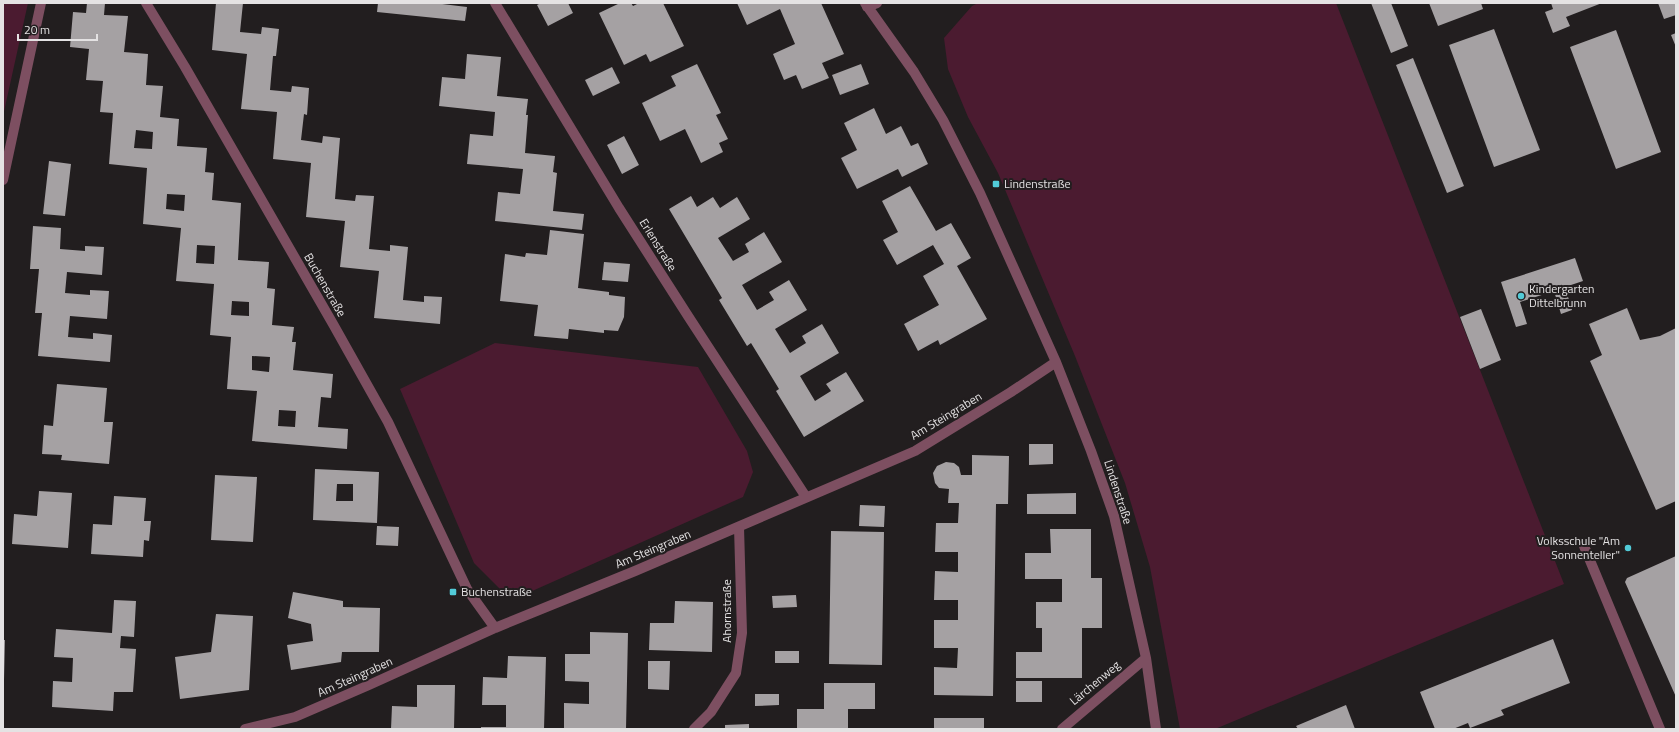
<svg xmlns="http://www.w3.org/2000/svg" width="1679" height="732" viewBox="0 0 1679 732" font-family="'Titillium Web',sans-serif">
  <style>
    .green { fill: #4b1b30 }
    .building { fill: #a5a1a3; fill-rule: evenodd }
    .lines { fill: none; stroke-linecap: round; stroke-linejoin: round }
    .lane { stroke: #7d4f61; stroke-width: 10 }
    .street { stroke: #7d4f61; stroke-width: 10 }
    .poi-dot { fill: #52cbd8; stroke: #221e1f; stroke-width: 1.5 }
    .labels { text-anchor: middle; stroke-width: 4; stroke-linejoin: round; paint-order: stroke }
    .poi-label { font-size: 12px; fill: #e4e2e3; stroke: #221e1f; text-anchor: start }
    .street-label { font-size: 12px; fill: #e4e2e3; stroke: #221e1f }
  </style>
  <rect width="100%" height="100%" fill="#221e1f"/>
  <!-- green -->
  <path class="green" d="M3,3H28L3,116Z
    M978,3H1336L1564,584L1215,729H1180L1150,567L1125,483L1075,356L998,173L968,117L948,69L944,38L972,6Z
    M495,343L698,367L747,451L753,472L743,497L521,596L500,589L474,563L400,389Z"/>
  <!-- building -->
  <path class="building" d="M87,3H105L104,15L128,16L124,52L148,54L146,85L163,86L160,117L179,119L177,146L207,148L205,172L214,173L212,200L241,203L238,260L269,262L267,288L275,289L272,325L294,327L292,342H296L293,370L333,374L331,398L321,397L318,427L348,429L347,449L252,441L257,391L227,389L231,337L210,335L214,284L176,281L181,228L143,224L147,168L109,164L113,113L100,112L103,81L86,80L89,49L70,47L73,12L86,13ZM136,130L153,132L152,149L134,148ZM167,194L185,195L184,211L166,209ZM197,245L215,246L214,264L196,263ZM232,301L249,302V316L231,315ZM252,356L270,357L269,372L252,370ZM279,410L296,411L295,427L278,426Z
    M216,3H243L240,32L261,34L262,27L279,29L276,56H273L270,90L291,92L292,86L309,88L307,115L304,114L301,140L322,143L323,136L340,138L335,199L355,201L356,195L374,196L369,249L390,251V245L408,247L403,300L424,302V296L442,297L440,324L374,318L379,271L340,267L345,221L306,217L311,163L273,159L277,112L241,109L247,54L212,50Z
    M378,3H434L467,7L465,21L377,12Z
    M541,3H568L573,13L548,26L537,5Z
    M620,3H631L633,6L639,3H663L684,46L650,62L646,54L624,65L599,13Z
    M737,3H821L844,54L822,63L829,78L802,89L796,75L784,80L773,54L795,44L780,9L747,25Z
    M1371,3H1391L1408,46L1391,53Z
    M1429,3H1481L1483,9L1438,26Z
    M1551,3H1602L1566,17L1570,26L1553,33L1545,12L1553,9Z
    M1658,3H1676V15L1664,19Z
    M1494,29L1540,150L1494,167L1449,45Z
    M1616,30L1661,152L1616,169L1570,47Z
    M1676,33V47L1671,35Z
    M467,54L501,57L497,96L528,99L526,115H528L525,153L555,156L553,172L557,173L553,211L584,214L582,230L495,221L498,192L520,194L523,169L467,164L470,134L493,136L495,112L439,106L442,77L465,79Z
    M1413,58L1464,186L1447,193L1396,65Z
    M697,64L721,113L716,115L728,139L719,143L723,152L701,163L685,129L660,141L642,103L676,86L671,76Z
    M861,64L869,84L840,95L832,75Z
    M612,67L620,83L593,96L585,80Z
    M874,108L886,134L901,126L911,146L918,143L928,164L902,177L898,169L857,189L841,158L857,150L844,123Z
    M624,136L639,165L622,174L607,145Z
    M49,161L71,164L65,216L43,214Z
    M910,186L936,231L951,223L971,258L957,266L987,319L940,345L938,340L918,351L904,324L939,305L923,276L944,264L933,245L897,265L883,240L898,232L882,201Z
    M691,196L697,207L713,197L720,208L737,197L750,219L718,238L733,261L749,252L745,244L764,232L782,262L742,285L757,310L774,300L769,292L789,280L807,310L775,329L790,353L806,343L802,336L822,324L839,353L800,376L815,401L831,391L826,384L846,372L864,401L804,437L776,391L779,389L751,343L747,346L719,300L722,298L669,209Z
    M33,226L61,228L60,249L85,251V246L104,247L102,275L67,272L65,293L90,295V290L109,291L107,319L70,316L68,337L93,339V333L112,335L110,362L38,356L42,313H35L39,269H30Z
    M550,230L584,234L578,288L609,292V295L625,297L624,317L618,331L604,330V333L569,329L568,339L534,336L538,305L500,301L505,254L525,257L526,253L547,255Z
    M1575,258L1583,281L1565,287L1572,310L1561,314L1554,291L1520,302L1527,324L1516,327L1501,282Z
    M604,262L630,264L628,282L602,280Z
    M1627,308L1640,340L1660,336L1676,328V501L1656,510L1590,361L1602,355L1589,324Z
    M1481,309L1501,360L1480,369L1460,317Z
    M57,384L107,388L104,422H113L109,464L61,460L62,455L42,454L44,425L53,426Z
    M1029,444H1053V464L1029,465Z
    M972,455L1009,456L1008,504H996L993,696L934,695V667L957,668L958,648H934V620H958V600H934L935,571L958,572V552H935L936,523H958L959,503H948L949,489L939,488L935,483L933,473L937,466L946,462L954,463L959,467L961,475H972Z
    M315,469L379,472L377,523L313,520ZM337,484H353V501H336Z
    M215,475L257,477L253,542L211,540Z
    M39,491L72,493L68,548L12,544L14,514L37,516Z
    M1076,493V514H1027V494Z
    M114,496L146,498L144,521H151L149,541L144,540L143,557L91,554L93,524L112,525Z
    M860,505L885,506L884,527L859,526Z
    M377,526L399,527L398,546L376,545Z
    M1050,529H1091V578H1102V628H1082V678H1016V652H1042V628H1036V602H1062V579H1025V553H1051Z
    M831,531L884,532L882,665L829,664Z
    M1676,556V697L1625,582L1627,578Z
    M293,592L343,601V607L380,608L379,652H342L341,662L291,670L287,645L313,641L311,624L288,618Z
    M796,595L797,607L773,608L772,596Z
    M114,600L136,601L134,637L121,636L120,648L136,649L133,692H114L113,711L52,707L53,681L72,682L73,658L54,657L56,629L112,633Z
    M675,601L713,602L712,652L649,650L650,623H674Z
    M216,614L253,616L249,690L180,699L175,657L211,652Z
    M590,632L628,633L626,729H564V703L589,704V682L565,681V654H590Z
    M1553,639L1570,683L1501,710L1504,715L1470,728L1468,723L1453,729H1435L1420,692Z
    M3,640H5L4,680H3Z
    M775,651H799V663H775Z
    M508,656L546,657L544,729H481V727H506V705H482L483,677L507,678Z
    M648,661H670L669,690L648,689Z
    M1016,681H1042V702H1016Z
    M824,683H875V709H848V729H797V709H824Z
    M417,685H455L454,729H391L392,706L417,707Z
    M755,694H779V705L755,706Z
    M1346,705L1355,729H1298L1296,726Z
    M934,718H984V729H934Z
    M749,724V729H725V725Z"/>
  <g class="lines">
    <!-- lane -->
    <path class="lane" d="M1584,546L1660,729"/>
    <!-- street -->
    <path class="street" d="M146,3L185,67L333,324L388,422L467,589L495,628
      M495,3L619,208L688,316L806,497
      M865,3L914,72L943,120L980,193L1056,362L1091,451L1114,516L1146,658L1156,729
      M867,7L877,3
      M3,180L41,3
      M245,729L295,717L369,685L495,628L635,571L915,451L1011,392L1056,362
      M694,729L711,712L736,673L742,633L739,527
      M1062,729L1146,658"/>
  </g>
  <!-- markers -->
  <g class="poi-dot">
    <rect x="992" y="180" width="8" height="8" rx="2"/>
    <circle cx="1521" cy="296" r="4"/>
    <circle cx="1628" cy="548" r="4"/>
    <rect x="449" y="588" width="8" height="8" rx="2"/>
  </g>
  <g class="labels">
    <!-- poi labels -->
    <g class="poi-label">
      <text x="1004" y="188">Lindenstraße</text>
      <text x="1529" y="293">Kindergarten<tspan x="1529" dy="14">Dittelbrunn</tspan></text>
      <text x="1620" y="545" text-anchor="end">Volksschule "Am<tspan x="1620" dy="14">Sonnenteller"</tspan></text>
      <text x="461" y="596">Buchenstraße</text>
    </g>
    <!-- street labels -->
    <g class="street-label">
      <text transform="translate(658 245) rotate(58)" y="4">Erlenstraße</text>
      <text transform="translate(325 285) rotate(60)" y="4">Buchenstraße</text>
      <text transform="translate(946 416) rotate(-31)" y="4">Am Steingraben</text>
      <text transform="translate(1118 492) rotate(72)" y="4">Lindenstraße</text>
      <text transform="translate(653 549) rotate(-23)" y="4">Am Steingraben</text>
      <text transform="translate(727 611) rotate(-90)" y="4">Ahornstraße</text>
      <text transform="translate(355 677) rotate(-24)" y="4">Am Steingraben</text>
      <text transform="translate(1095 683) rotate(-40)" y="4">Lärchenweg</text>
    </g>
  </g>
  <!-- border -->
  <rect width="1679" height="732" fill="none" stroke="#e4e2e3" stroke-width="8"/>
  <!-- scale -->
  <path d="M18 34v6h79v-6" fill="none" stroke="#e4e2e3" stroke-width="2"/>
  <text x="24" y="34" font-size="12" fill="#e4e2e3" stroke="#221e1f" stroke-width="3" paint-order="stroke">20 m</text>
</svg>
